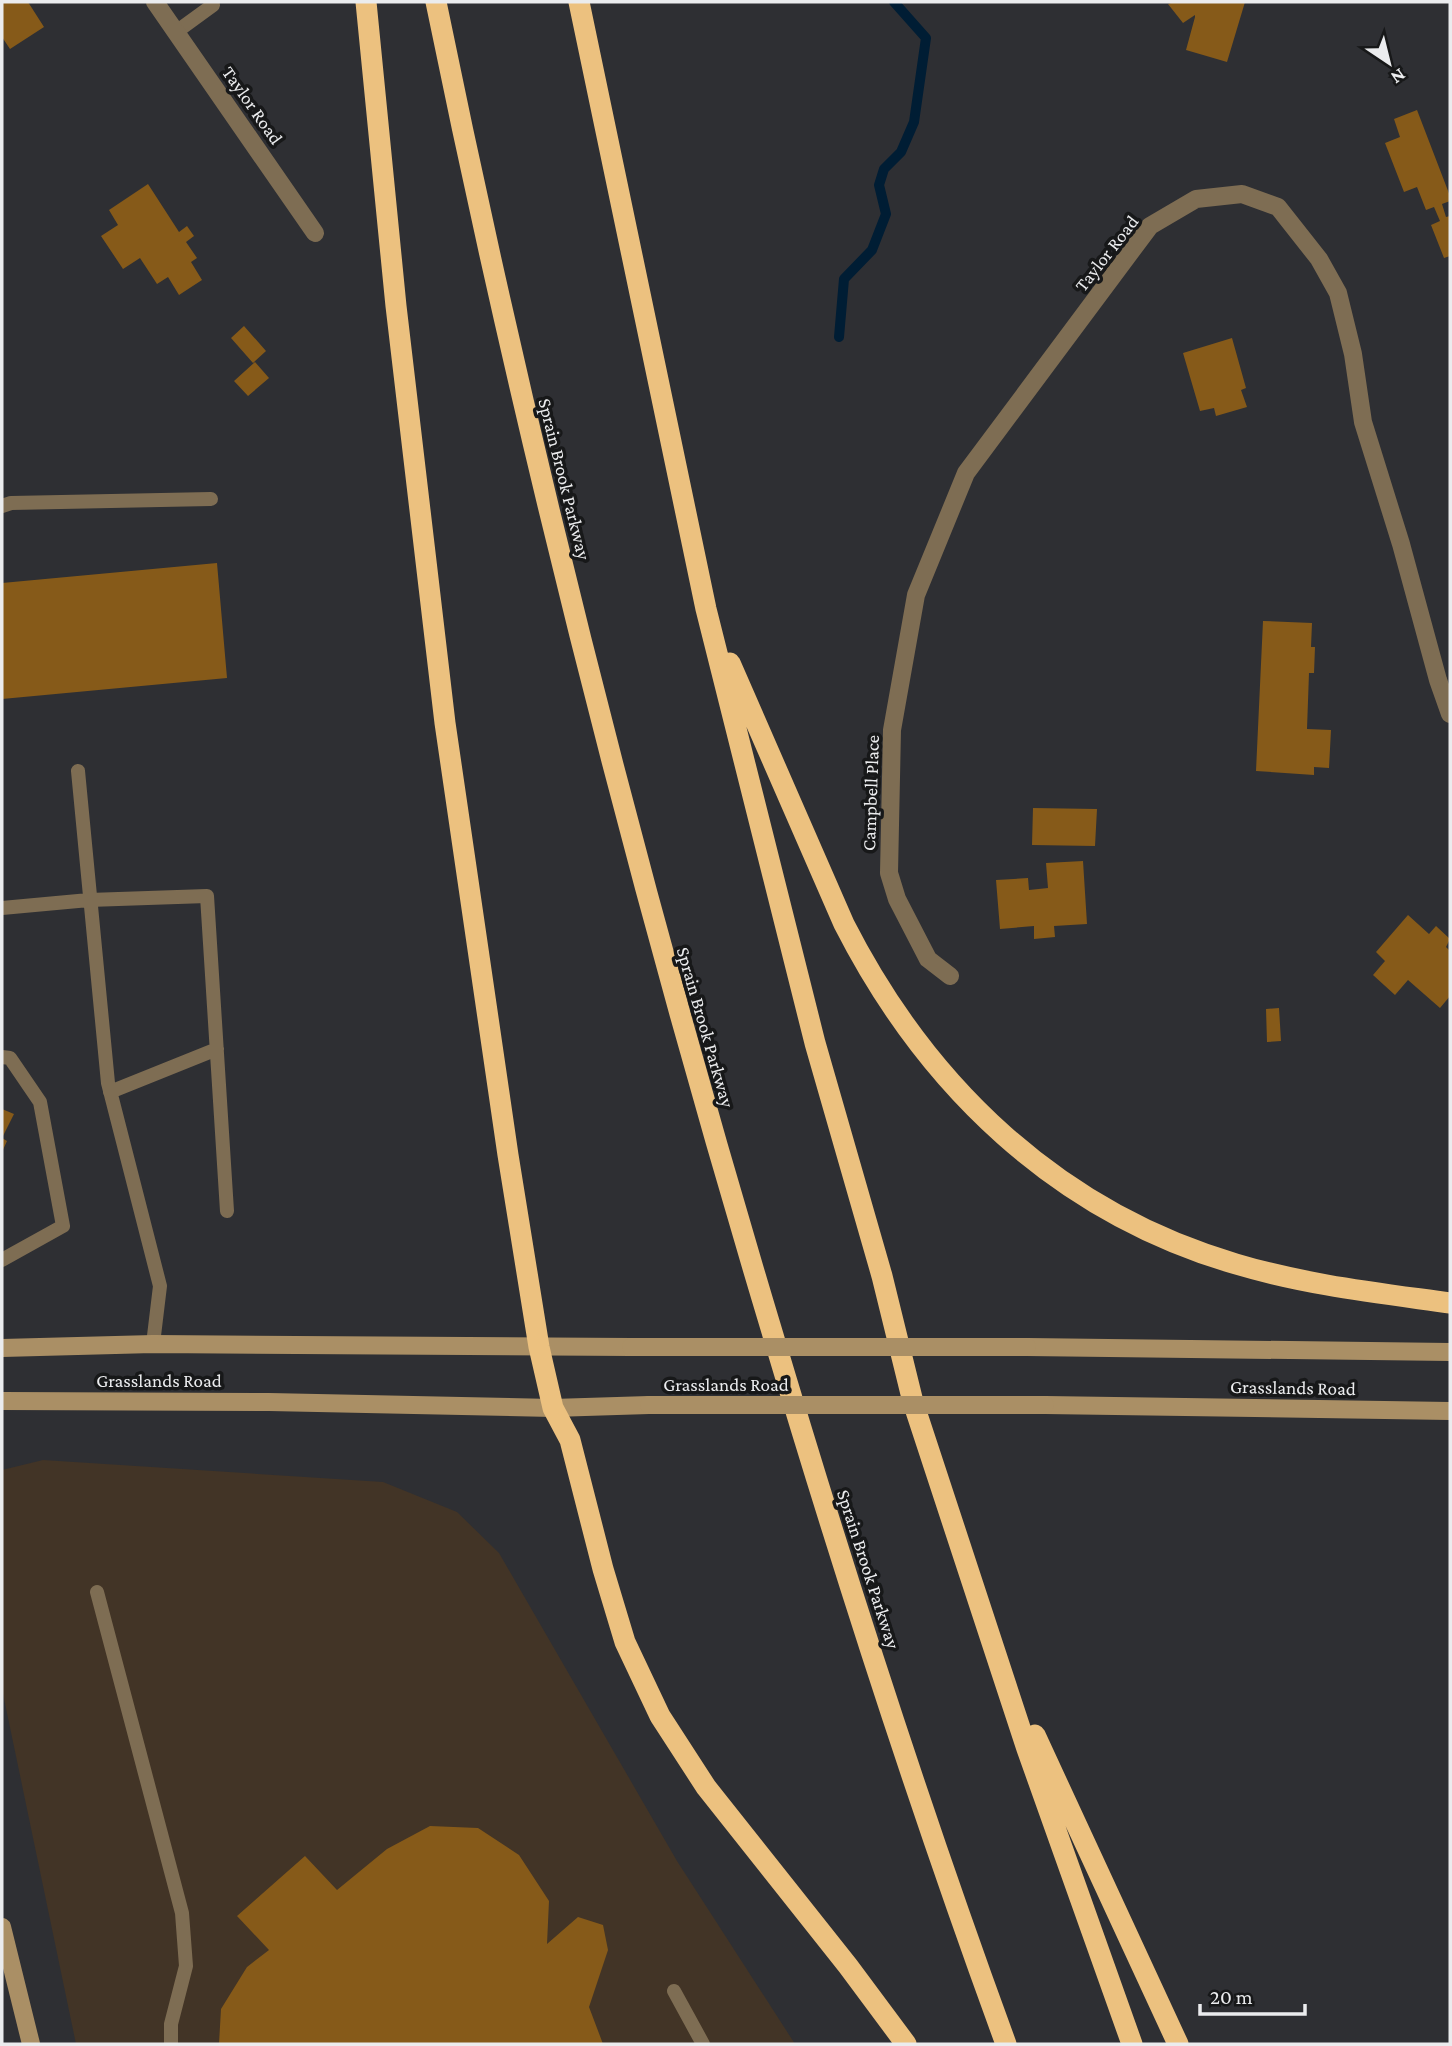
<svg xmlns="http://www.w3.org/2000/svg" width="1452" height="2046" viewBox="0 0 1452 2046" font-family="'Crimson Pro',serif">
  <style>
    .medical { fill: #423426 }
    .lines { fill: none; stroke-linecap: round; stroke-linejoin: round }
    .stream { stroke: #001d34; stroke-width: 10 }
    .building { fill: #865a19 }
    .lane { stroke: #7e6d53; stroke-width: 14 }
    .street { stroke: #7e6d53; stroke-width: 18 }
    .secondary { stroke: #aa8f65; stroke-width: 18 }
    .highway { stroke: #ecc17f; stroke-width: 21 }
    .secondary-bridge { stroke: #aa8f65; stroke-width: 18 }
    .labels { text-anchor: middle; stroke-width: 7; stroke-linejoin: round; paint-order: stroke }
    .street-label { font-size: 19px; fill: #ebecee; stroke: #171819 }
  </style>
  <rect width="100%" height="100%" fill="#2e2f33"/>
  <!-- medical -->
  <path class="medical" d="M43,1460L383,1482L457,1512L499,1553L677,1861L795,2044H76L2,1689V1470Z"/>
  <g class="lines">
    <!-- stream -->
    <path class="stream" d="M839,337L844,279L872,250L886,214L879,185L884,169L901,152L914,122L926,38L894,2"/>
  </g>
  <!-- building -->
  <path class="building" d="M2,2H28L44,27L10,49L2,37Z
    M1174,2H1245L1227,62L1186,50L1195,17V15L1183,23L1168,4Z
    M1417,110L1450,196V201L1442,204L1446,217L1450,216V256L1444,258L1431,225L1440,221L1434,207L1426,210L1417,187L1404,192L1385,143L1400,137L1394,119Z
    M148,184L179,232L187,226L194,236L186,242L197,258L191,262L202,280L179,295L168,277L157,284L140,258L123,269L101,236L118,225L109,210Z
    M244,326L266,351L253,363L231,338Z
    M1232,338L1246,388L1241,390L1247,407L1216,416L1214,408L1200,411L1183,353Z
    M255,362L269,378L248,396L234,381Z
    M217,563L227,678L2,699V583Z
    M1263,621L1312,623L1311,647H1315L1314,673H1309L1307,729L1331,730L1329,768L1314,767V775L1256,771Z
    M1033,808L1097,809L1095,846L1032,845Z
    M1083,861L1087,924L1054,926L1055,937L1034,939V926L1000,929L996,880L1028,878L1029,890L1048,888L1046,863Z
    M1408,915L1429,934L1436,926L1450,939L1446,947L1450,951V996L1440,1008L1408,980L1395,995L1373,975L1385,961L1376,952Z
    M1279,1008L1281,1041L1267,1042L1266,1009Z
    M2,1109L14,1114L2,1138L7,1141L2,1152Z
    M430,1826L478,1828L519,1855L549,1901L547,1944L578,1917L603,1925L608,1950L589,2007L603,2044H219L221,2009L247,1967L269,1950L237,1916L305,1856L337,1890L387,1849Z"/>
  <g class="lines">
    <!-- lane -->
    <path class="lane" d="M176,32L213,5
      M2,506L11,503L211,499
      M78,771L108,1083L160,1286L153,1344
      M2,908L89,900L207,896L227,1211
      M2,1057L10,1058L40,1102L63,1226L2,1260
      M110,1092L217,1049
      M97,1592L182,1913L186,1966L171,2024V2044
      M674,1991L703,2044"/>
    <!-- street -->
    <path class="street" d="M155,2L315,233
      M950,976L928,959L897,899L889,873L892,730L916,595L966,473L1150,226L1196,199L1242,194L1278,207L1319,259L1338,293L1353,354L1363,422L1401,544L1438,680L1450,714"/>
    <!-- secondary -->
    <path class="secondary" d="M1027,1347L1450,1352
      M2,1348L153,1344L631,1347
      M2,1401L269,1402L553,1408L649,1405
      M1045,1405L1450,1411
      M2,1927L31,2044"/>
    <!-- highway -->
    <path class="highway" d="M366,2L396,306L445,723L508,1155L539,1347L553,1408L570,1440L603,1569L625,1642L660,1716L706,1787L848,1966L906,2044
      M436,2C527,448 639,889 770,1325C842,1567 919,1807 1006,2044
      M579,2L706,609L815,1043L882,1276L913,1402L1027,1749L1132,2044
      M730,663L844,924C927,1087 1058,1212 1236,1264C1306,1285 1379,1293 1450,1303
      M1035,1735L1178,2044"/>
    <!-- secondary-bridge -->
    <path class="secondary-bridge" d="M631,1347H1027
      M649,1405H1045"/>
  </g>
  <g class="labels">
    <!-- street labels -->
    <g class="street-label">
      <text transform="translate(253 105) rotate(55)" y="7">Taylor Road</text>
      <text transform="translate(1106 253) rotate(-52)" y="7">Taylor Road</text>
      <text transform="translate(565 479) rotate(76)" y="7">Sprain Brook Parkway</text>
      <text transform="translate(870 793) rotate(-88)" y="7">Campbell Place</text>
      <text transform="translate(706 1027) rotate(74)" y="7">Sprain Brook Parkway</text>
      <text x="159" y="1387">Grasslands Road</text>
      <text x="726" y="1391">Grasslands Road</text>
      <text transform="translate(1293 1387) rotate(1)" y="7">Grasslands Road</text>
      <text transform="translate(869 1569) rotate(72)" y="7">Sprain Brook Parkway</text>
    </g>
  </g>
  <!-- border -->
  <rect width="1452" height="2046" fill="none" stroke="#ebecee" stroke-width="7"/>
  <!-- north arrow -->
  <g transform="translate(1389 63) rotate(145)" stroke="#171819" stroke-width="5" paint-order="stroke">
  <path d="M0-5L12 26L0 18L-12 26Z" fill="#ebecee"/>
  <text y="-10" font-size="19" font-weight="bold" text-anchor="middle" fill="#ebecee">N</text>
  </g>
  <!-- scale -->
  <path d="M1200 2004v10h105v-10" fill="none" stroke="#ebecee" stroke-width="3.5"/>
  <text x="1210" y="2004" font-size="21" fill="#ebecee" stroke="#171819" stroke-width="5" paint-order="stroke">20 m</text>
</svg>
